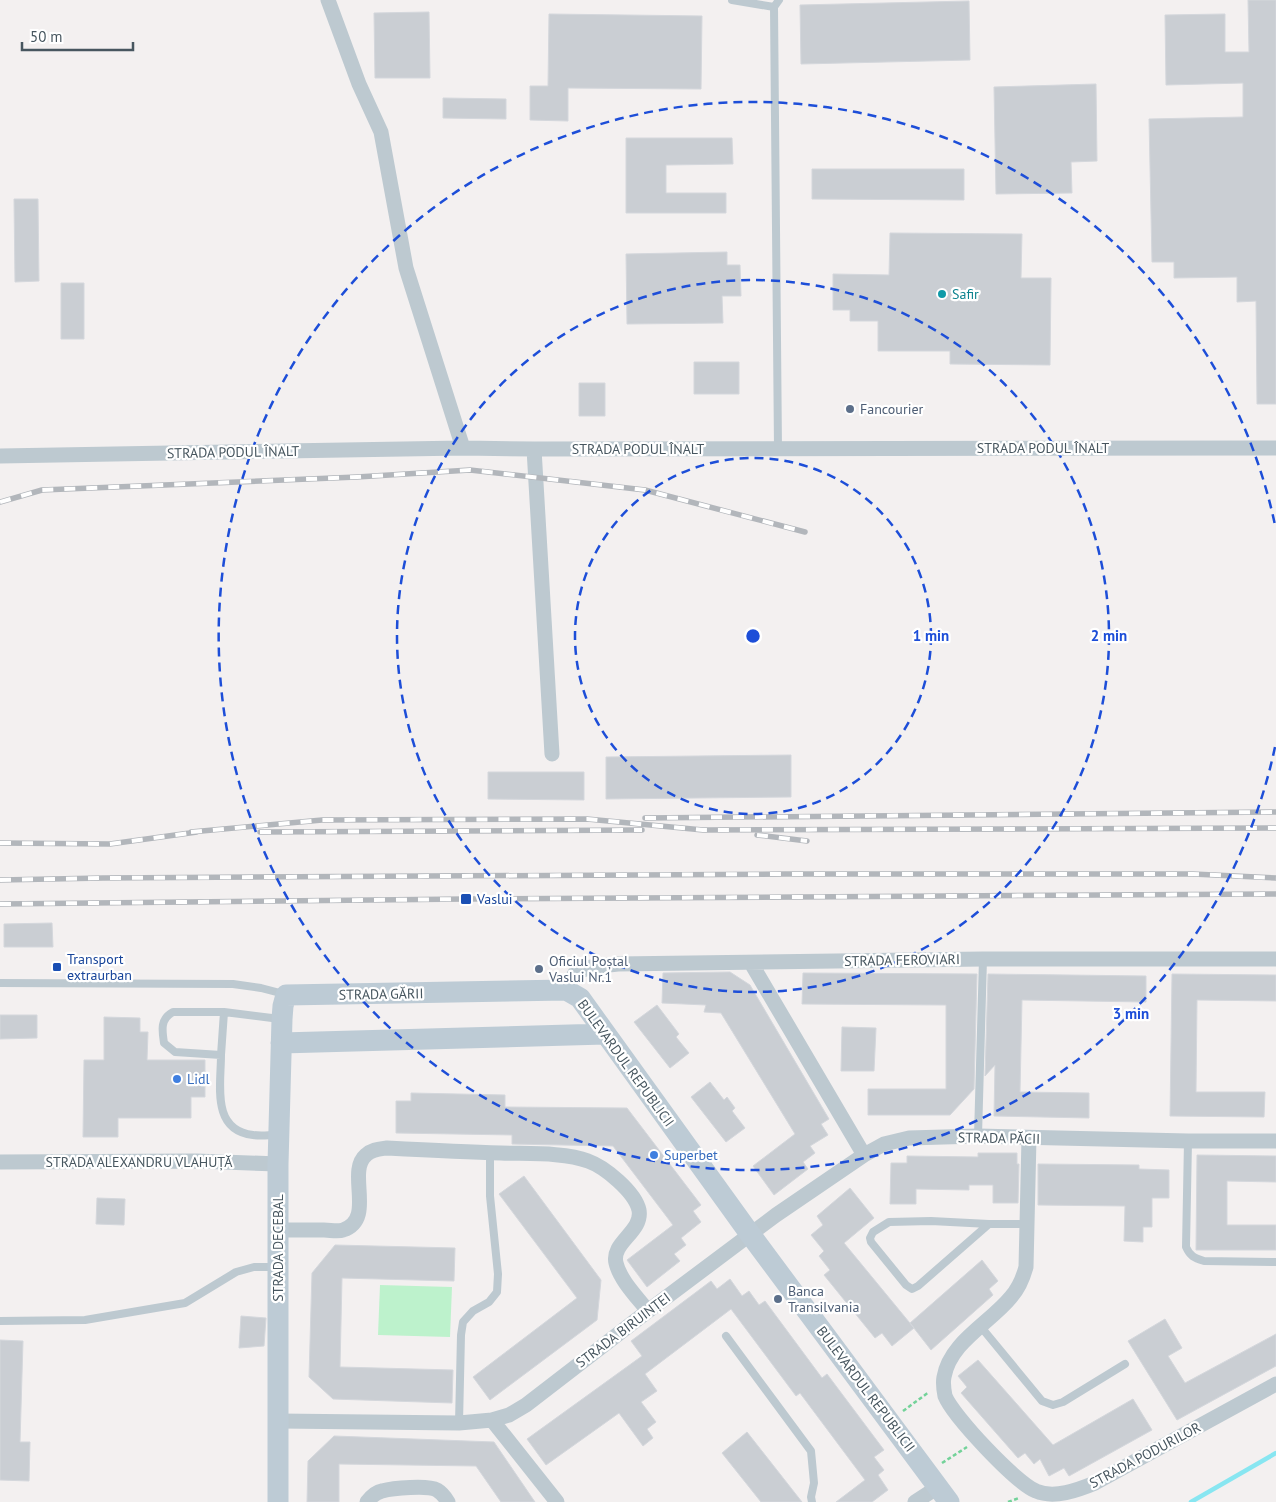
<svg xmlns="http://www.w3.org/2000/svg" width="1276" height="1502" viewBox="0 0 1276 1502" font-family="'PT Sans',sans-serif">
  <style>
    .green { fill: #bdf2cc }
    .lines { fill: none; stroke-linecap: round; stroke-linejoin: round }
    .stream { stroke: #88e6f1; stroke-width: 4.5 }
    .building { fill: #caced3; stroke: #d4d7dc }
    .path { stroke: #73d299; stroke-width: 2.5; stroke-dasharray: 4 2.5; stroke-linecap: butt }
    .lane { stroke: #bdc9d0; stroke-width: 8 }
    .street { stroke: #bdc9d0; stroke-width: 15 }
    .secondary { stroke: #bdcbd5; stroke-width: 21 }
    .rail-casing { stroke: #b2b6bb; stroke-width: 5.5 }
    .rail { stroke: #fff; stroke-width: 4; stroke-dasharray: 11; stroke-linecap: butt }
    .ring { fill: none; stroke: #1d4ed8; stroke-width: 2.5; stroke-dasharray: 9 6 }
    .culture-dot { fill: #0f9aa8; stroke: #fff; stroke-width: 2 }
    .service-dot { fill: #5c6f8a; stroke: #fff; stroke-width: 2 }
    .transit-dot { fill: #1a4fb4; stroke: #fff; stroke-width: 2 }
    .shop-dot { fill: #3f7fe0; stroke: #fff; stroke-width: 2 }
    .labels { text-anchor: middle; stroke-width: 4.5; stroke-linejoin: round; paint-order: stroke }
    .culture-label { font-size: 14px; fill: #0d838f; stroke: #fff; text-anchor: start }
    .service-label { font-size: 14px; fill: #4e5e75; stroke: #fff; text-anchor: start }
    .street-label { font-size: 14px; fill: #47565f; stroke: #fff }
    .transit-label { font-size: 14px; fill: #164399; stroke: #fff; text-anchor: start }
    .shop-label { font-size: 14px; fill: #366cbe; stroke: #fff; text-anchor: start }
    .centre { fill: #1d4ed8; stroke: #fff; stroke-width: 2.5 }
    .ring-label { font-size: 15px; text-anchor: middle; font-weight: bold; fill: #1d4ed8; stroke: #fff; stroke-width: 4.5; stroke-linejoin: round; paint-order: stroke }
  </style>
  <rect width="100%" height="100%" fill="#f3f0f0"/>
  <!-- green -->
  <path class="green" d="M380,1285L452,1287L450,1337L378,1335Z"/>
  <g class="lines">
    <!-- stream -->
    <path class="stream" d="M1191,1502L1276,1453"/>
  </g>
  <!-- building -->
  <path class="building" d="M1248,0H1276V404H1257L1256,301L1237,302V277L1174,278V262H1152L1149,119L1243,117V83L1166,85L1165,15L1225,14V52H1249Z
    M969,1L970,60L801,64L800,5Z
    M429,12L430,78H375L374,13Z
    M549,14L702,16L701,89L568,88V121L530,120V86H548Z
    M1096,84L1097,161L1071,162L1072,193L996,194L994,87Z
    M443,98L506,99V119L443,118Z
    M626,138H732L733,164L666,165V193H726V213H626Z
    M812,169H964V200L812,199Z
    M14,199H38L39,281L15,282Z
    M890,233L1022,234L1021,278H1051L1050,365L950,364V351H878V321H850V310H833V274L889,275Z
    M727,252V265H740L741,296H722L723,323L627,324L626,254Z
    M61,283H84V339H61Z
    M694,362H739V394H694Z
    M579,383H605V416H579Z
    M791,755V797L606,799V757Z
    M488,772H584V800L488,799Z
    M52,923L53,947H4V924Z
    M730,972L750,985L829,1119L821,1124L828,1135L810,1146L815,1153L803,1162L808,1169L774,1195L753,1166L795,1134L721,1013L704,1012L706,1005L662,1003L663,973Z
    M803,973L977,974L974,1089L950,1115H868V1089H946V1005L802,1004Z
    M988,974L1146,976V1002L1022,1000L1020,1092L1089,1093V1118L994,1116L995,1065L985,1076Z
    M1172,974L1276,975V1001L1197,1000L1196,1092H1265L1264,1117L1170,1116Z
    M657,1005L679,1034L676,1037L689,1053L670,1068L634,1022Z
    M0,1015H37V1038L0,1039Z
    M104,1017L140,1018V1032H148L147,1060H205V1097H191V1118H118V1137H83L84,1060H104Z
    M842,1027L876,1028L874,1071H841Z
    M710,1082L724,1100L727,1097L735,1108L732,1111L745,1128L726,1142L691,1097Z
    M411,1093L505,1095V1107L627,1108L701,1205L693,1211L701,1222L681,1238L686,1245L674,1254L680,1261L647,1287L627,1260L673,1225L613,1146L512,1144V1135L396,1133V1101H411Z
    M978,1153H1017V1164H1019L1018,1203H993V1185H969V1190L916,1189V1204H890L891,1163H907V1156L978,1157Z
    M1197,1155L1276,1156V1182L1227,1181V1225H1276V1250H1196Z
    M1038,1164L1139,1165V1169L1169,1170V1198H1152V1227H1143V1242L1124,1241L1125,1206L1038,1205Z
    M524,1176L601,1280L597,1320L490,1400L473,1377L577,1298L499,1194Z
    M850,1188L874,1218L844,1243L914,1328L892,1346L882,1333L875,1338L824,1275L830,1270L819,1256L824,1251L811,1235L823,1225L817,1216Z
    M97,1198L125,1199L124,1225L96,1224Z
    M335,1245L455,1248L454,1281L342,1278L340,1367L453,1370L452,1403L333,1399L309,1377L312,1273Z
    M982,1260L998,1281L989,1289L993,1295L931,1350L910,1323Z
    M730,1279L742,1296L749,1291L759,1305L765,1301L822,1378L827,1374L884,1450L874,1457L884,1470L878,1475L888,1490L872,1502H836L865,1480L800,1393L796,1396L731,1309L645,1374L657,1391L641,1402L656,1422L647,1429L653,1438L643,1446L619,1413L546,1465L527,1439L642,1356L631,1341L711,1281L717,1289Z
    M241,1316L266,1318L264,1346L239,1348Z
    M1165,1319L1182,1348L1168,1356L1185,1383L1276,1334V1366L1177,1420L1128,1341Z
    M0,1340L23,1341L20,1442H30L29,1481L0,1480Z
    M978,1360L1053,1445L1133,1399L1152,1430L1069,1476L1064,1468L1049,1476L1040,1459L1034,1464L1025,1453L1018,1458L961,1393L967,1387L958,1376Z
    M747,1432L802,1502H761L722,1453Z
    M334,1436L494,1442L535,1502H501L476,1466L339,1464V1502H307L308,1461Z"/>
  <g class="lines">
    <!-- path -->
    <path class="path" d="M903,1411L929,1392
      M942,1463L967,1447
      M1008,1502L1019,1498"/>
    <!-- lane -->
    <path class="lane" d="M732,0L774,7
      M778,449L774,7L779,0
      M0,983L233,984L261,988L284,994
      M221,1055L224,1012
      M276,1135C269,1135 261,1136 253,1135C211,1130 221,1085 221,1055L175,1052L164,1043C162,1030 160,1019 173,1012H224L280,1019
      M978,1136L983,959
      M1188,1141L1186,1247C1190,1256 1194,1258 1204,1261L1276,1262
      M989,1224L931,1221L889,1222L873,1232L870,1238L871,1242L906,1285L912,1289L918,1286L989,1224H1027
      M0,1321L85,1320L185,1303L236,1272L254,1267H277
      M981,1327L1042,1401L1053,1405L1063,1402L1125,1364
      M726,1336L811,1451L814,1483L811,1497L812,1502
      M459,1423L461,1335L463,1322L473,1311L489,1302L497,1292L498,1274L490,1196V1153"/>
    <!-- street -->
    <path class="street" d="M328,0L359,84L381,132L406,268L463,448
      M534,449L552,754
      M0,456L463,448L534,449L1276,448
      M751,963L864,1155
      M566,990L575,973L591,967L618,964L983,959H1276
      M1029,1138L1026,1267C1023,1278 1019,1288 1011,1297C990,1323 950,1342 944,1377C943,1382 944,1391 945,1396C953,1416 1016,1483 1036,1491C1054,1499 1078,1490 1095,1483L1276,1384
      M0,1162L196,1161L278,1164
      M278,1230C294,1230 309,1230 324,1230C330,1230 338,1232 343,1230C376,1219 346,1172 366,1155C372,1149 380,1149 387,1148C425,1150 463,1152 501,1153C526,1154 565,1152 588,1161C605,1167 635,1192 639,1210C643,1232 611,1242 616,1263C620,1280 637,1297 648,1311
      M492,1420L557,1502
      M279,1421L459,1423L492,1420L509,1415L526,1405L648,1311L776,1215L864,1155L884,1144L909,1138L978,1136L1188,1141H1276
      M367,1502C371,1497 376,1492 382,1491C393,1488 428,1485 437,1490C442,1493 445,1497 448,1502
      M915,1502L938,1487"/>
    <!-- secondary -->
    <path class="secondary" d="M281,1043L605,1034
      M278,1502V1164L282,1019L283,1006L286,995L566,990L580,998L750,1234L949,1502"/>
    <defs>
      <path id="rail" d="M0,502L42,490L357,477L470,470L645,490L805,532
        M645,818L1276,812
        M191,832L322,820L587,819L703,830L1276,828
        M260,832L642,830
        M757,835L807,841
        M0,843L110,844L197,832
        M0,880L103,878L786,874H1193L1276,878
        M0,904L466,899L1276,894"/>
    </defs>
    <!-- rail casing -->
    <use href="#rail" class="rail-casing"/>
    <!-- rail -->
    <use href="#rail" class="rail"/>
  </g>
  <!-- distance rings -->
  <g class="ring">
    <circle cx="753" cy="636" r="178"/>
    <circle cx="753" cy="636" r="356"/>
    <path d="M1275 747A534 534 0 1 1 1275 525"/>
  </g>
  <!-- markers -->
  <circle class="culture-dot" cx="942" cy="294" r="5"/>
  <g class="service-dot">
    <circle cx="850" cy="409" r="5"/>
    <circle cx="539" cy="969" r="5"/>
    <circle cx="778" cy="1299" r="5"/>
  </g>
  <g class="transit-dot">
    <rect x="460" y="893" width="12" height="12" rx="2.5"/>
    <rect x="52" y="962" width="10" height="10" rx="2.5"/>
  </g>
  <g class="shop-dot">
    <circle cx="177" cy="1079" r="5"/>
    <circle cx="654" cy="1155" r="5"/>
  </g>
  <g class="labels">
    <!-- culture labels -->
    <g class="culture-label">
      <text x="952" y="299">Safir</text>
    </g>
    <!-- service labels -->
    <g class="service-label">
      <text x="860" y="414">Fancourier</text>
      <text x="549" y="966">Oficiul Poștal<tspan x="549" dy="16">Vaslui Nr.1</tspan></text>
      <text x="788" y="1296">Banca<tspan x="788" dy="16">Transilvania</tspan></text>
    </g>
    <!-- street labels -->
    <g class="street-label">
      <text x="1043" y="453">STRADA PODUL ÎNALT</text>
      <text x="638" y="454">STRADA PODUL ÎNALT</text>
      <text transform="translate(233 452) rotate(-1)" y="5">STRADA PODUL ÎNALT</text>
      <text transform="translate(902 960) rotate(-1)" y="5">STRADA FEROVIARI</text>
      <text transform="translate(381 994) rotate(-1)" y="5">STRADA GĂRII</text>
      <text transform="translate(626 1063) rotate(54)" y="5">BULEVARDUL REPUBLICII</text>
      <text transform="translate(999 1138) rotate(1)" y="5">STRADA PĂCII</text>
      <text x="139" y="1167">STRADA ALEXANDRU VLAHUȚĂ</text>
      <text transform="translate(278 1248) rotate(-90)" y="5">STRADA DECEBAL</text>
      <text transform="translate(623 1330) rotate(-37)" y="5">STRADA BIRUINȚEI</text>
      <text transform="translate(866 1389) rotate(53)" y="5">BULEVARDUL REPUBLICII</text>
      <text transform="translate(1145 1455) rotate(-28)" y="5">STRADA PODURILOR</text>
    </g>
    <!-- transit labels -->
    <g class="transit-label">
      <text x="477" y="904">Vaslui</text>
      <text x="67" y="964">Transport<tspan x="67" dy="16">extraurban</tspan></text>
    </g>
    <!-- shop labels -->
    <g class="shop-label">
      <text x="187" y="1084">Lidl</text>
      <text x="664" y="1160">Superbet</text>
    </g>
  </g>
  <circle cx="753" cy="636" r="8" class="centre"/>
  <g class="ring-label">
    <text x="931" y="641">1 min</text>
    <text x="1109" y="641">2 min</text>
    <text x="1131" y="1019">3 min</text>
  </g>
  <!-- scale -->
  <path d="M22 42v8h111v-8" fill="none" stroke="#47565f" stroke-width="2.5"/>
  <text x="30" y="42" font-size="15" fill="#47565f" stroke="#ffffff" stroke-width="4" paint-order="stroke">50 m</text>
</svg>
